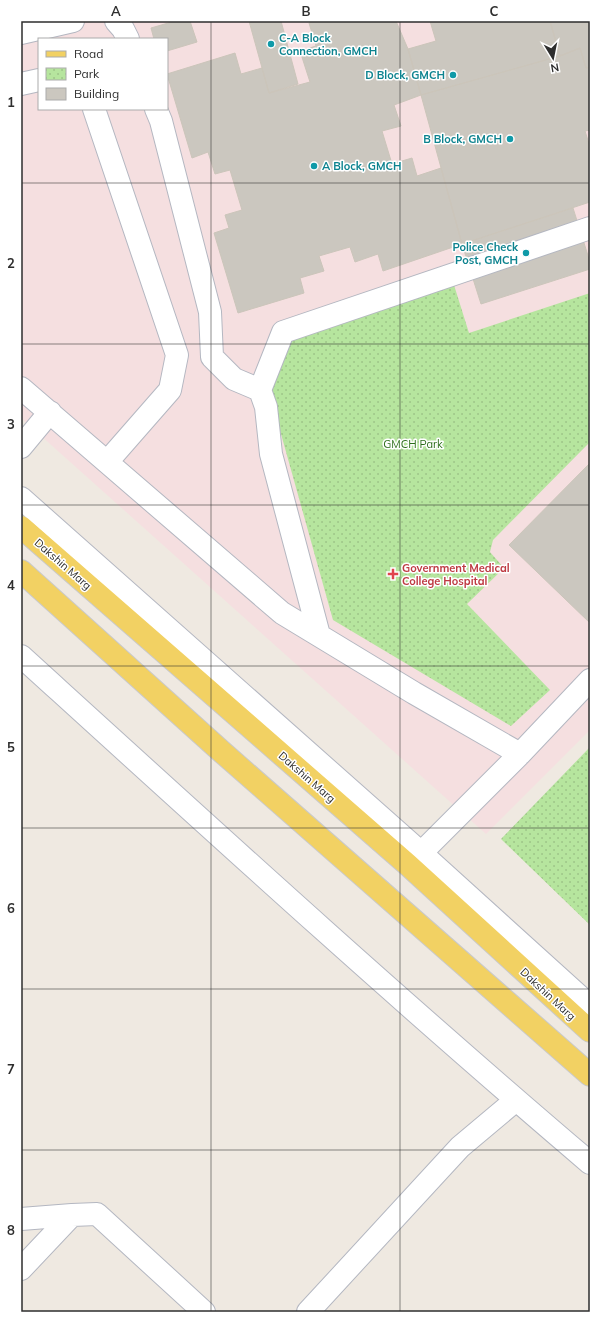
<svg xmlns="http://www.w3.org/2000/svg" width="611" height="1333" viewBox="0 0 611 1333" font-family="Mulish,sans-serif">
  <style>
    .medical { fill: #f5dfe0; fill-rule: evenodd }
    .park { fill: url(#park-dots) }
    .building { fill: #cbc7bf; stroke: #cbc5ba }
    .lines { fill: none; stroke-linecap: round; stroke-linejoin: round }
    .minor-casing { stroke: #b4b7c1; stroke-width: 24 }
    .major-casing { stroke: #c9c9c9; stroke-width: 24 }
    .minor { stroke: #fff; stroke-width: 22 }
    .major { stroke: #f2d163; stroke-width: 22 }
    .grid { fill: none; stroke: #2e2e2e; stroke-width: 1; stroke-opacity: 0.55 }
    .culture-dot { fill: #0f9aa8; stroke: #fff; stroke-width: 1.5 }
    .health-dot { fill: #e0444e; stroke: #fff; stroke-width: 1.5 }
    .labels { text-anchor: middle; stroke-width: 3; stroke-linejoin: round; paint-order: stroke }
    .culture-label { font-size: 11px; font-weight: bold; fill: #0d838f; stroke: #fff; text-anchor: end }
    .park-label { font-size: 11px; fill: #2c6e1b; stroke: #fff }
    .street-label { font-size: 11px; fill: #2e2e2e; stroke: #fff }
    .health-label { font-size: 11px; font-weight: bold; fill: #be3a42; stroke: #fff; text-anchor: start }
    .neatline { fill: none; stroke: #2e2e2e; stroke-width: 1.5 }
    .grid-label { font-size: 13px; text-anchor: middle; font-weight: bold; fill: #2e2e2e }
  </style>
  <defs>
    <pattern id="park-dots" width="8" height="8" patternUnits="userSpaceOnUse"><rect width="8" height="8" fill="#b6e59e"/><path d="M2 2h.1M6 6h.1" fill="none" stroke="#9dc588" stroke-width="1.8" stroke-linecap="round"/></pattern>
  </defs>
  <rect width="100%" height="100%" fill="#efe9e1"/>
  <!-- medical -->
  <path class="medical" d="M21,21H590V730L486,834L21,418ZM39,39H167V109H39Z"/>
  <!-- park -->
  <path class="park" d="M454,285L469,333L590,293V442L493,540L490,552L504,568L467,604L550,690L511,726L333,620L269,391L291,338Z
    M590,747V925L501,839Z"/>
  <!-- building -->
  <path class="building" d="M175,21H190L197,42L167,51V39H154L151,28Z
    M249,21H281L298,84L269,93Z
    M316,21H377L378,22L382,21H396L408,49L421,95L394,105L401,126L382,131L392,164L412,158L417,176L441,168L462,244L383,271L378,254L355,262L350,247L319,256L324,271L300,278L304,293L238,313L214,233L229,228L225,215L242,210L230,170L215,174L208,152L192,158L167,74L235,53L241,74L262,68L269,93L310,82L300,51L316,46L309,23Z
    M430,21H550L560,56L421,95L408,49L436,41Z
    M550,21H590V67L586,68L580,48L560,56Z
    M580,48L586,68L590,67V130L585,131L590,147V202L462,244L421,95L560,56Z
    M573,208L590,262V269L481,304L462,244Z
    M590,463V623L509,545Z"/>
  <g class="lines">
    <defs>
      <path id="minor" d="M116,21L123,29L128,39
        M21,33L73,21
        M21,84L39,80
        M94,109L177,355L170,390L107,462
        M156,109L161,121L210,312L212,357L234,379L260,390
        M21,388L282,613L414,693L520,754
        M21,447L50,412
        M21,498L410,843L590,1006
        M319,635L271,454L266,407L260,390L283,332L590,228
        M21,656C209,827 396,998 590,1163
        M421,853L520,754L590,680
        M21,1219L72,1215
        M21,1269L72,1215L97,1214L204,1312
        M308,1312L460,1147L516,1100"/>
      <path id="major" d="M21,527L407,864L590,1031
        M21,571L222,752L590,1075"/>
    </defs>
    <!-- minor casing -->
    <use href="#minor" class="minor-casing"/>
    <!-- major casing -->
    <use href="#major" class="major-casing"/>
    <!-- minor -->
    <use href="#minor" class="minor"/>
    <!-- major -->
    <use href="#major" class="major"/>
  </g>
  <!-- grid -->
  <path class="grid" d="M211,21V1312M400,21V1312M21,183H590M21,344H590M21,505H590M21,666H590M21,828H590M21,989H590M21,1150H590"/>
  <!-- markers -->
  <g class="culture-dot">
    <circle cx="271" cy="44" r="4"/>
    <circle cx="453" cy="75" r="4"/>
    <circle cx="510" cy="139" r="4"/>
    <circle cx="314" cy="166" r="4"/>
    <circle cx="526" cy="253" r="4"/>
  </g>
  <path class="health-dot" d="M391 568h4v4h4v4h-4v4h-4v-4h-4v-4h4z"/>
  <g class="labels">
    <!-- culture labels -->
    <g class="culture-label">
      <text x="279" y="42" text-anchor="start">C-A Block<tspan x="279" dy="13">Connection, GMCH</tspan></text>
      <text x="445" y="79">D Block, GMCH</text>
      <text x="502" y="143">B Block, GMCH</text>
      <text x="322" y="170" text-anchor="start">A Block, GMCH</text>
      <text x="518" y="251">Police Check<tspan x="518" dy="13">Post, GMCH</tspan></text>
    </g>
    <!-- park labels -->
    <g class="park-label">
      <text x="413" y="448">GMCH Park</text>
    </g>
    <!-- street labels -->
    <g class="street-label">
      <text transform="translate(63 564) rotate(41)" y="4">Dakshin Marg</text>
      <text transform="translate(307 777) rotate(41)" y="4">Dakshin Marg</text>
      <text transform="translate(548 994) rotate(43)" y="4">Dakshin Marg</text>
    </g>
    <!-- health labels -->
    <g class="health-label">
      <text x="402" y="572">Government Medical<tspan x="402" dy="13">College Hospital</tspan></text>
    </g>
  </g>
  <!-- border -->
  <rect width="611" height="1333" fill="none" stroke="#ffffff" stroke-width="44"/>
  <!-- legend -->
  <rect x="38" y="38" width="130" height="72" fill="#ffffff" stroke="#ababab"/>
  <rect x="46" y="51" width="20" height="6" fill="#f2d163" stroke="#ababab"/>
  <text x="74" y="58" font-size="12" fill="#2e2e2e">Road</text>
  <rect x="46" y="68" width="20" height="12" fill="url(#park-dots)" stroke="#ababab"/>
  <text x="74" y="78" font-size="12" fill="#2e2e2e">Park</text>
  <rect x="46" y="88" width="20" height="12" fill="#cbc7bf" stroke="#ababab"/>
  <text x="74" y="98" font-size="12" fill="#2e2e2e">Building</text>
  <!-- north arrow -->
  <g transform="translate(553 58) rotate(170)" stroke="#ffffff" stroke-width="3" paint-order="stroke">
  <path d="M0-3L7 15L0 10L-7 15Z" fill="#2e2e2e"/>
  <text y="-6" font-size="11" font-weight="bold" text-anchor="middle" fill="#2e2e2e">N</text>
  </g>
  <rect x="22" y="22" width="567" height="1289" class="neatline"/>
  <g class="grid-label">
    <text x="116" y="16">A</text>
    <text x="306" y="16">B</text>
    <text x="494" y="16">C</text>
    <text x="11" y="107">1</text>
    <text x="11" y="268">2</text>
    <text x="11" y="429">3</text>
    <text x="11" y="590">4</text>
    <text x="11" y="752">5</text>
    <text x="11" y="913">6</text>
    <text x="11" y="1074">7</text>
    <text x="11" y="1235">8</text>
  </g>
</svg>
